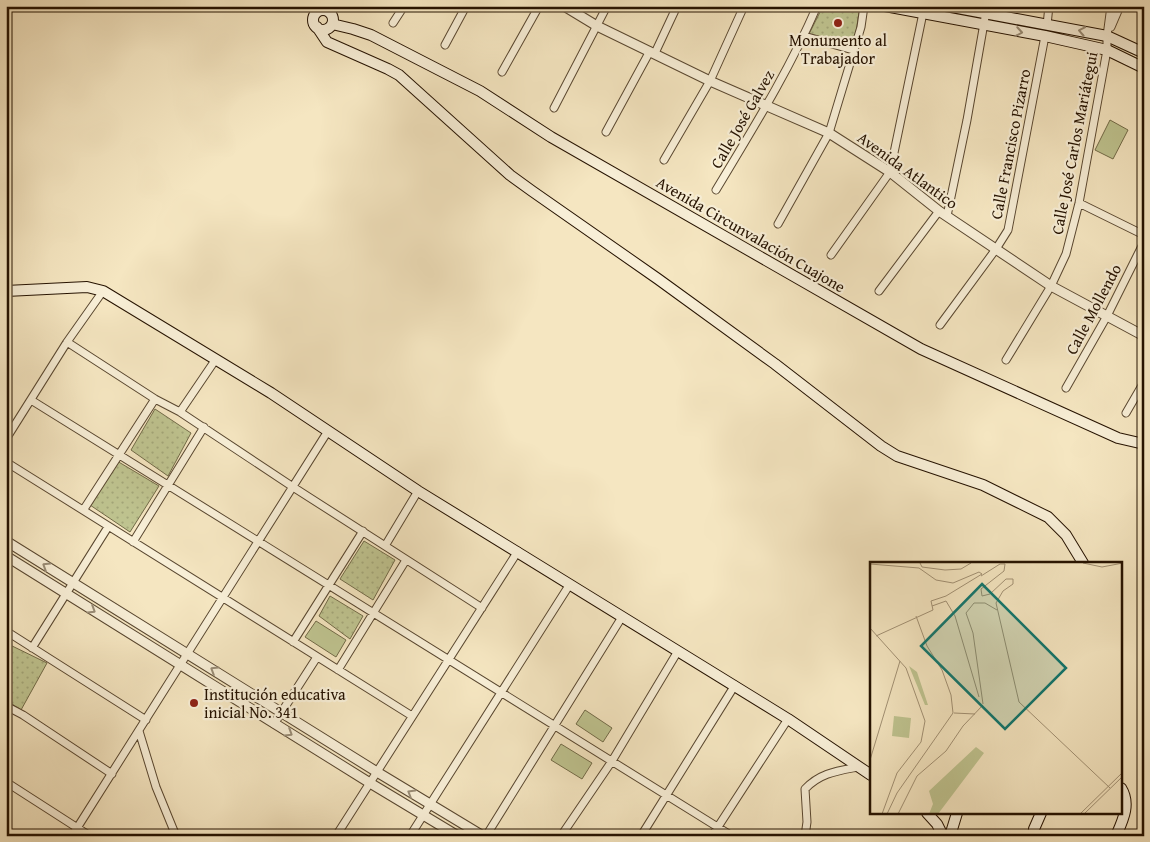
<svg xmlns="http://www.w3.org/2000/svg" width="1150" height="842" viewBox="0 0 1150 842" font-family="'Gentium Book Plus',serif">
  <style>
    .green { fill: url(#green-dots); stroke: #726b48 }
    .pitch { fill: #bfc490; stroke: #726b48 }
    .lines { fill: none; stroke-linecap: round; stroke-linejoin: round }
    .minor-casing { stroke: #594730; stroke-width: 9 }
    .tertiary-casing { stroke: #594730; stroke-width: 11 }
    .secondary-casing { stroke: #251200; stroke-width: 12 }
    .minor { stroke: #f8efd7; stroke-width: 7 }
    .tertiary { stroke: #f8efd7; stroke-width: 9 }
    .secondary { stroke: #f8efd7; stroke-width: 10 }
    .oneway { stroke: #998c76 }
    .poi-dot { fill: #8f2418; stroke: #f8efd7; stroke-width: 2 }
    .labels { text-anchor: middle; stroke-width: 4.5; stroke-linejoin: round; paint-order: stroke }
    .poi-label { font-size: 16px; fill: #251200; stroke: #f8efd7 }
    .street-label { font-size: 16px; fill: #251200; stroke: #f8efd7 }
    .inset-road { fill: none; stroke: #a29174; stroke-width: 1 }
    .view { fill: #0f766e; fill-opacity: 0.15; stroke: #0f766e; stroke-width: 2.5 }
    .inset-edge { fill: none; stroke: #251200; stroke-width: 2.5 }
  </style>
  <defs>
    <pattern id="green-dots" width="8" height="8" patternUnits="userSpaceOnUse" patternTransform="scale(1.25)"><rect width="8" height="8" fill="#bfc490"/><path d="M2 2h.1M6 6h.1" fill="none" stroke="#a4a77a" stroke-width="1.8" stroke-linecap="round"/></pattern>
  </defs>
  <rect width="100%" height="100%" fill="#f5e6c1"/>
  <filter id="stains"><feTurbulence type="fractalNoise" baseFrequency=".004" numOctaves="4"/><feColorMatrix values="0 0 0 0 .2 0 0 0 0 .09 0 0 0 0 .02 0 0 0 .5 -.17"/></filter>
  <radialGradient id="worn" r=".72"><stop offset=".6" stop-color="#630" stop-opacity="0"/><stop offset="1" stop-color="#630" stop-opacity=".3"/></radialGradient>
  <!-- green -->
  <path class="green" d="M823,6H860L854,45L851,47L809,34Z
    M155,409L191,433L168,476L131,450Z
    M117,461L159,486L130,532L90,505Z
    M364,541L395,560L373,600L340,579Z
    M330,596L363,616L350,639L319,616Z
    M6,643L47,663L21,710L6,700Z"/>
  <!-- pitch -->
  <path class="pitch" d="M1110,120L1128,130L1113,159L1095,150Z
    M316,621L346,640L336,657L305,637Z
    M585,710L612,728L603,742L576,724Z
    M561,744L592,763L582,779L551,760Z"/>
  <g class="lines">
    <defs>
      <path id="minor" d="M393,23L404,6
        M1047,25L1049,6
        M1111,27L1120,6
        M804,36L853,50
        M445,45L466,6
        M655,53L677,6
        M502,72L539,6
        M554,108L607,6
        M606,132L650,51
        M664,160L710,81L744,6
        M716,190C752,130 789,71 817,6
        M1079,203L1144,235
        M947,216L967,120L987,6
        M778,224L829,133L861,27L864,6
        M831,255L890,172L923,13
        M879,291L939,211
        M940,325L996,249L1008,230L1045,36
        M67,342L155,399L180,412L293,487L482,608
        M1006,360L1051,286L1066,254L1079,203L1107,50V36L1111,6
        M1066,388L1107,316L1144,242
        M31,400L732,836
        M180,412L216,359
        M1126,413L1144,382
        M6,439L67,342L103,291
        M6,462L412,716
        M84,509L155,399
        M133,542L204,427
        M385,546L418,491
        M6,631L146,720
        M293,642L363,531
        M32,648L108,527
        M338,670L406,560
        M6,706L23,715L112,774
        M274,724L317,657
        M139,731L156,787L176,836
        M6,782L90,836
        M72,836L328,431
        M336,836L518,551
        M410,836L570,584
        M486,836L622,617
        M561,836L612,761L678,651
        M641,836L735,685
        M712,836L788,719
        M805,836L807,822L805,789C820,773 837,771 858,767"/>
      <path id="tertiary" d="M564,6L597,26L710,81L829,133L890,172L939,211L1051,286L1144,336
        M6,541L377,772L483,836
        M6,556L370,783L458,836"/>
      <path id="secondary" d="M885,6L1045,36L1107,50L1144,68
        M947,6L1107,36L1144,53
        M313 20a10 10 0 1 1 20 0a10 10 0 1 1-20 0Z
        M332,24L353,29L371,35L480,91L551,137L921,349L1118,438L1144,444
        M317,27L327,42L388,69L399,75L510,175L532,191L658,279L775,364L881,446L897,456L983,485L1048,517L1066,535L1083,563
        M6,291L87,287L103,291L271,393L418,491L788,719L871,775
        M927,813L937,824L943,836
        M950,836L957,813
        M1033,836L1034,829L1041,813
        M1116,836C1123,820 1131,804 1121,788"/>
    </defs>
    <!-- minor casing -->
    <use href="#minor" class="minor-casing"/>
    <!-- tertiary casing -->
    <use href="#tertiary" class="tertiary-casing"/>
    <!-- secondary casing -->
    <use href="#secondary" class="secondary-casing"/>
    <!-- minor -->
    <use href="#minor" class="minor"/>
    <!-- tertiary -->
    <use href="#tertiary" class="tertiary"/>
    <!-- secondary -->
    <use href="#secondary" class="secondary"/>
  </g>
  <!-- one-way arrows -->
  <defs><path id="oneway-chevron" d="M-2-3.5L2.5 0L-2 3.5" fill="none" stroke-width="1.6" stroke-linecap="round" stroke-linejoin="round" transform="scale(1.25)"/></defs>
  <g class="oneway">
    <use href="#oneway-chevron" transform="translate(1082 31) rotate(-169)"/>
    <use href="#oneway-chevron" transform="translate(1019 32) rotate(10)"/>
    <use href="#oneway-chevron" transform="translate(46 566) rotate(-148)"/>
    <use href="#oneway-chevron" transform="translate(92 610) rotate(32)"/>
    <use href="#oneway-chevron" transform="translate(214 670) rotate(-148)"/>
    <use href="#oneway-chevron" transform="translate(289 733) rotate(32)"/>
    <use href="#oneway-chevron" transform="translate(411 793) rotate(-149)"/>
  </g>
  <!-- markers -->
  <g class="poi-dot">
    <circle cx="838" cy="23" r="5"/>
    <circle cx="194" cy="703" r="5"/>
  </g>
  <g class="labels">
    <!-- poi labels -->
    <g class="poi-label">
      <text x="838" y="46">Monumento al<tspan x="838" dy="18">Trabajador</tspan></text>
      <text x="204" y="700" text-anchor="start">Institución educativa<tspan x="204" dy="18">inicial No. 341</tspan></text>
    </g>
    <!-- street labels -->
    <g class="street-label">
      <text transform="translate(742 119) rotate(-60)" y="6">Calle José Galvez</text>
      <text transform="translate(1074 143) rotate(-79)" y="6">Calle José Carlos Mariátegui</text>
      <text transform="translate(1010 144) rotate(-79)" y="6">Calle Francisco Pizarro</text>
      <text transform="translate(908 170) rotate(36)" y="6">Avenida Atlantico</text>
      <text transform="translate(751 234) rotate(30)" y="6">Avenida Circunvalación Cuajone</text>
      <text transform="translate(1093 309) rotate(-62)" y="6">Calle Mollendo</text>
    </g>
  </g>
  <!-- overview -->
  <g transform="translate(870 562)">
    <rect width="252" height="252" fill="#f5e6c1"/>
    <path d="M39,104L47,110L58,143H55ZM106,185L114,191L68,252H59L63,242L59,229Z" fill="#bfc490"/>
    <path d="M24,154L41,156L39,176L22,174Z" fill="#bfc490"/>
    <path class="inset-road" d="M50,1L52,5L75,8L91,7L101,1M213,1L232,5L253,1M0,2L49,6L66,18L83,21L109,10L112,12L76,34L61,39L63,48L6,74M111,14L130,2H135L134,9L111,27L112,34L120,32L136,17H143V22L133,29L126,41L149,140L240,226M62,44L76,39L85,54L109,135M0,66L36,106L55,159L51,180L27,211L12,252M113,142L103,71L96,51L104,41H115L127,48M84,151L105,152M0,198L30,99M17,252L27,231L83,151L81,133L72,108L57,84L46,54M28,252L47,214L76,189L93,164L113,143M210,252L253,210M214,252L253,214"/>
    <path class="view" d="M112,22L196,106L135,167L51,84Z"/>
    <rect width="252" height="252" class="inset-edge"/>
  </g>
  <!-- margin -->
  <rect width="1150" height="842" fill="none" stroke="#f5e6c1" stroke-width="25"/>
  <rect x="8" y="8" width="1135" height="827" fill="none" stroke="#251200" stroke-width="2.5"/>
  <rect x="12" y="12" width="1125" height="817" fill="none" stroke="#251200"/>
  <rect width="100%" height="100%" filter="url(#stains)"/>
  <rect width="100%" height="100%" fill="url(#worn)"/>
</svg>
